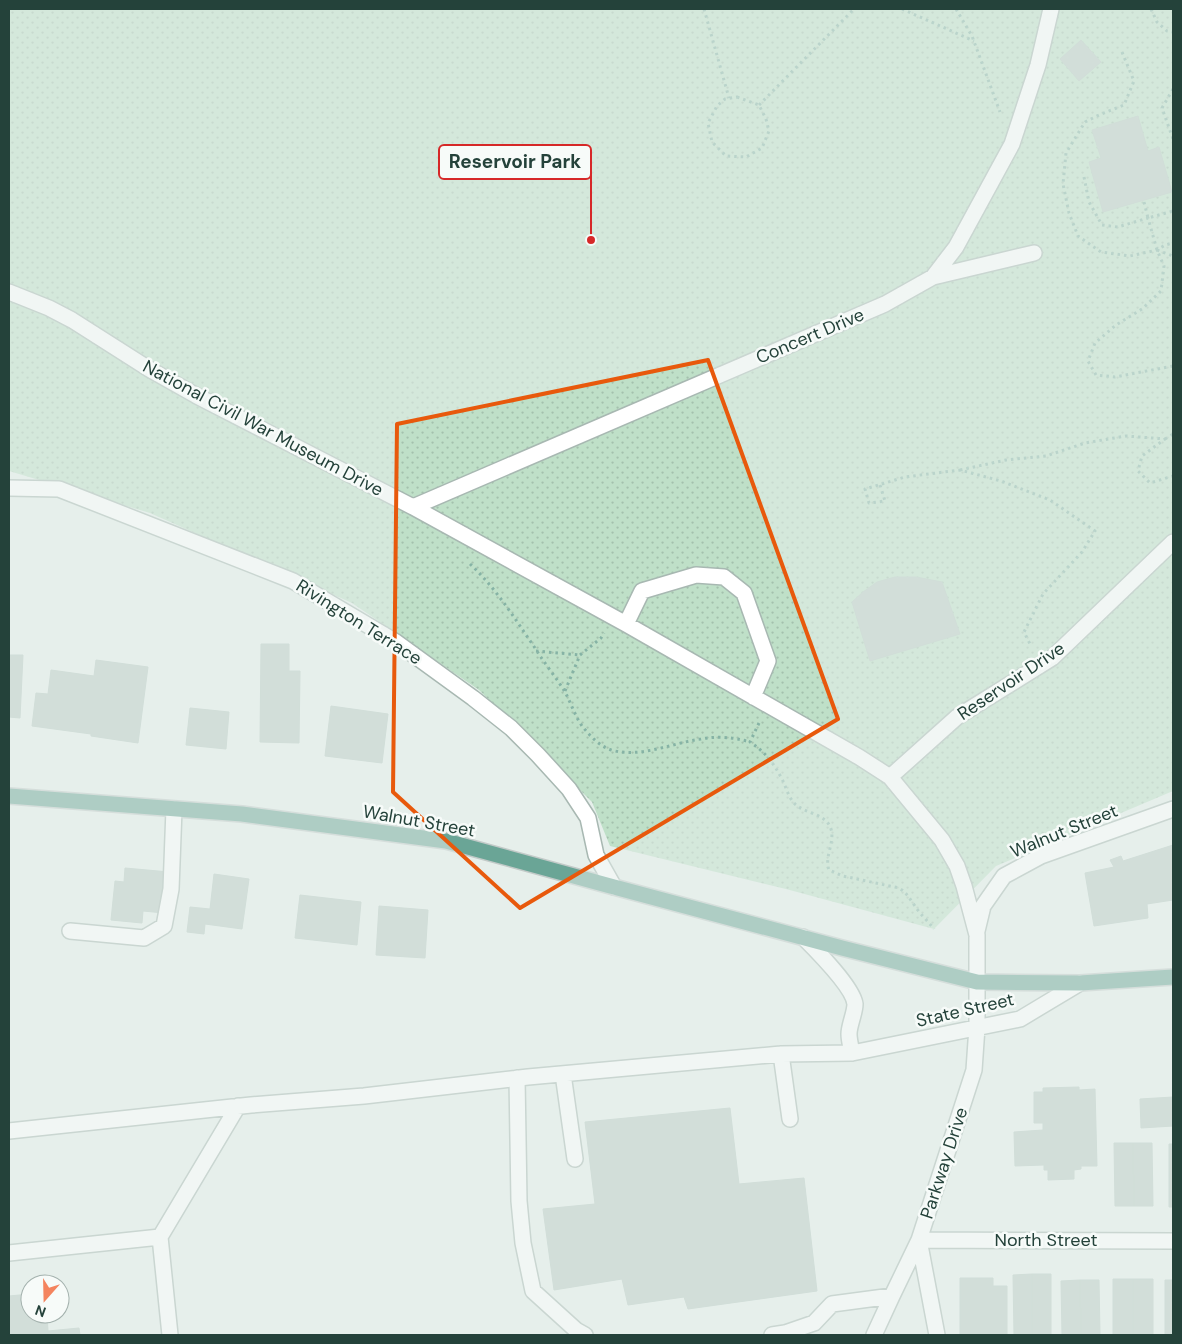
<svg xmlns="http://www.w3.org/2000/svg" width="1182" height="1344" viewBox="0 0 1182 1344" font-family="'DM Sans',sans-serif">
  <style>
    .green { fill: url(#green-dots) }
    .building { fill: #bbcac4; stroke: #b8c9c2 }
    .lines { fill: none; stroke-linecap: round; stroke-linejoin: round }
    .minor-casing { stroke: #a8b8b2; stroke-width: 18 }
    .major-casing { stroke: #c2cac8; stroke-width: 18 }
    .path { stroke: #86b3a5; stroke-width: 3; stroke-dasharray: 2.5 4; stroke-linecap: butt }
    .minor { stroke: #fff; stroke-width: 15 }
    .major { stroke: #6aa596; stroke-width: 15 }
    .marked { fill: none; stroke: #e8590c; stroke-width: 4; stroke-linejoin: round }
    .labels { text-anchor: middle; stroke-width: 5; stroke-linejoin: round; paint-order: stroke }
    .street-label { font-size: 18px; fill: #24423a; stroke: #f7fbf9 }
    .leader { fill: none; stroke: #d62828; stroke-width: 2 }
    .callout-dot { fill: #d62828; stroke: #f7fbf9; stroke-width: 2 }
    .callout { fill: #f7fbf9; stroke: #d62828; stroke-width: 2 }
    .callout-label { font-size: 19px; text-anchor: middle; font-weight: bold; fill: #24423a }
  </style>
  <defs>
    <pattern id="green-dots" width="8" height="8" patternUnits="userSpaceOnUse" patternTransform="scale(1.25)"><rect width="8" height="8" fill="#bfe0c8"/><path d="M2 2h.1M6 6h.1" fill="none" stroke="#a4c1ad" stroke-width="1.8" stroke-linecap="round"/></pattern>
  </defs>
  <rect width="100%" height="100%" fill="#e6efeb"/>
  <!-- green -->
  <path class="green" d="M9,9H1173V791L996,866L934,929L786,889L610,846L592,802L479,690L352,603L150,513L9,471Z"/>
  <!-- building -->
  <path class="building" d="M1081,40L1101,62L1079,81L1060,59Z
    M1138,116L1148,151L1159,147L1172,192L1103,212L1089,162L1101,158L1092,130Z
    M895,577H916L942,582L960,634L870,661L852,602L863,592L877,582Z
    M261,644H289V671H300L299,743L260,742Z
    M9,655H23L20,718L9,717Z
    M96,660L148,667L138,743L91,736V734L32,726L36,693L48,694L51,670L94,676Z
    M331,706L388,714L382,763L325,756Z
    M190,708L229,712L226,749L186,745Z
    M1173,845V900L1147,904L1148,918L1094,926L1085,873L1114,867L1110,860L1121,856L1123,861Z
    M125,868L169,872L164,913L143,911L142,923L111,920L115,881L124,882Z
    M214,874L249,879L242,929L205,924L204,934L187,932L190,907L210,909Z
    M300,895L361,902L357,945L295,938Z
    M379,906L428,910L425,958L376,955Z
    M1079,1087V1090L1095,1089L1097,1166H1081V1169L1074,1170V1179L1048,1180V1170H1044V1165L1015,1166L1014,1132L1043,1130V1123H1034V1092H1043V1088Z
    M1173,1097V1126L1141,1128L1140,1099Z
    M730,1108L739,1184L804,1178L817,1291L688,1309L684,1297L628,1305L622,1279L554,1290L543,1209L595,1204L585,1122Z
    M1114,1143H1133L1134,1206H1115Z
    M1133,1143H1152L1153,1206H1134Z
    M1169,1144H1173V1207H1169Z
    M1032,1274H1051V1335H1032Z
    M1032,1274V1335H1014L1013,1275Z
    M960,1278H993V1286H1007V1335H960Z
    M1113,1279H1133V1335H1113Z
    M1133,1279H1153V1335H1133Z
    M1080,1280H1099L1100,1335H1081Z
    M1080,1280L1081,1335H1062L1061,1281Z
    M1165,1280H1173V1335H1165Z
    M30,1294V1314H47L48,1331L79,1328L80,1335H9V1296Z"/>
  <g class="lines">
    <defs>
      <path id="minor" d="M933,277L1034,253
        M9,292L49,308L72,320L149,369L197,396L413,507L626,624L859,757L890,777L942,840L957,866L964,886L977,935V1027L974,1070L919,1240L892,1296L874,1335
        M9,488L59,489L293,581L396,642L473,698L511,728L538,755L569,789L588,818L596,855L614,887
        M413,507L885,304L933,277L956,247L1012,144L1038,65L1051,9
        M626,624L642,591L696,575L724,577L744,593L768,661L753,697
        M890,777L957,717L1052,658L1173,542
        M70,931L144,938L164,926L171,889L174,809
        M977,931L983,906L1004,876L1041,856L1173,809
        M803,937C816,950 853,987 855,1004C855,1013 849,1025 849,1034C849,1040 851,1047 852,1053
        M781,1054L790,1119
        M563,1074L575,1159
        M517,1078L519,1201L523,1243L533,1291L576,1330L585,1335
        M9,1131L251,1105L364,1096L528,1077L781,1054L852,1053L1020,1019L1080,983
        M919,1240L1173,1241
        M919,1240L937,1335
        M9,1253L160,1237
        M170,1335L160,1237L238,1106
        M772,1335L785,1333L814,1323L832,1304L892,1296"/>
      <path id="major" d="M9,796L242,814L446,841L614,887L842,948L977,982L1080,983L1173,977"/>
    </defs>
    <!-- minor casing -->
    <use href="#minor" class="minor-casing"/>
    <!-- major casing -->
    <use href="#major" class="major-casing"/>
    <!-- path -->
    <path class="path" d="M704,9L729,98
      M902,9L974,41
      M956,9L972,36L1000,112
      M1151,9L1157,22L1167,31L1173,32
      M1122,52L1134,81L1124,105L1099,115L1085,122L1066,153L1063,184L1069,213L1078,236L1101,252L1130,256L1157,250L1165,245L1173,243
      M1173,89L1162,108L1173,139
      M737,97L759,105L766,119L769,131L762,148L746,157L726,156L712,142L708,123L717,106L725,99Z
      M759,105L854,9
      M1084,177L1089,202L1102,225L1118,227L1148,218L1157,250L1164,266L1161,291L1142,309L1116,325L1095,343L1088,361L1096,375L1115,377L1173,366
      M1144,202L1148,218L1173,211
      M1157,250L1173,256
      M1165,439L1173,434
      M960,470L1006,460L1046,456L1085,443L1126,436L1165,439L1142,456L1138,471L1150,483L1173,476
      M880,485L885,501L869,503L865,489L905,477L960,470L1001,481L1050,500L1095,531L1082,552L1043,594L1024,632L1031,646
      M470,564C496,588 515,619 535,648C544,663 556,677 565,692C571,703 575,716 582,726C591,737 601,748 615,751C644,757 672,743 701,739C717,736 733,737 750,742
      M536,651L580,655
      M565,691L580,655L601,638L604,633
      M759,723L750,742C765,752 773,762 782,779C786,787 788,796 794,803C804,814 826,813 831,829C835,843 824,857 829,870L843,876L899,888C907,893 910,899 915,906C920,914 928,921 934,929"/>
    <!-- minor -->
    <use href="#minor" class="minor"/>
    <!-- major -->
    <use href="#major" class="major"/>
  </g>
  <!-- marked area -->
  <path d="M0 0H1182V1344H0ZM708,360L838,719L520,908L393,792L397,424Z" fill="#e6efeb" fill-opacity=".55" fill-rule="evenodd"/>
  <path class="marked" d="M708,360L838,719L520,908L393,792L397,424Z"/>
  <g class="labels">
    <!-- street labels -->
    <g class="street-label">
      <text transform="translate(810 336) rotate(-23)" y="6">Concert Drive</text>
      <text transform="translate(263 428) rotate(28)" y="6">National Civil War Museum Drive</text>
      <text transform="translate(359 622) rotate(32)" y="6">Rivington Terrace</text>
      <text transform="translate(1011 681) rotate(-34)" y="6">Reservoir Drive</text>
      <text transform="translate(419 821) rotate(10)" y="6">Walnut Street</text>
      <text transform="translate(1064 831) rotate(-22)" y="6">Walnut Street</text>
      <text transform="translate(965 1010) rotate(-13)" y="6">State Street</text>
      <text transform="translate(944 1163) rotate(-72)" y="6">Parkway Drive</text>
      <text x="1046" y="1246">North Street</text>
    </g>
  </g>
  <!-- callouts -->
  <path class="leader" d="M591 240L591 162"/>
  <circle class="callout-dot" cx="591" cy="240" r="5"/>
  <rect class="callout" x="439" y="145" width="152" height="34" rx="5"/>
  <g class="callout-label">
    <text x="515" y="168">Reservoir Park</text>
  </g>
  <!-- border -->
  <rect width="1182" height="1344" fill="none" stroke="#24423a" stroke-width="20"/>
  <!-- north arrow -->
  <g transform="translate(45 1299) rotate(200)"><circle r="24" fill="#f7fbf9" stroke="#a3b1ad"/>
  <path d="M0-4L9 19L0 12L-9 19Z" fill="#f4845f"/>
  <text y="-8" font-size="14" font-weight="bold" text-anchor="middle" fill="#24423a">N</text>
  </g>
</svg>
